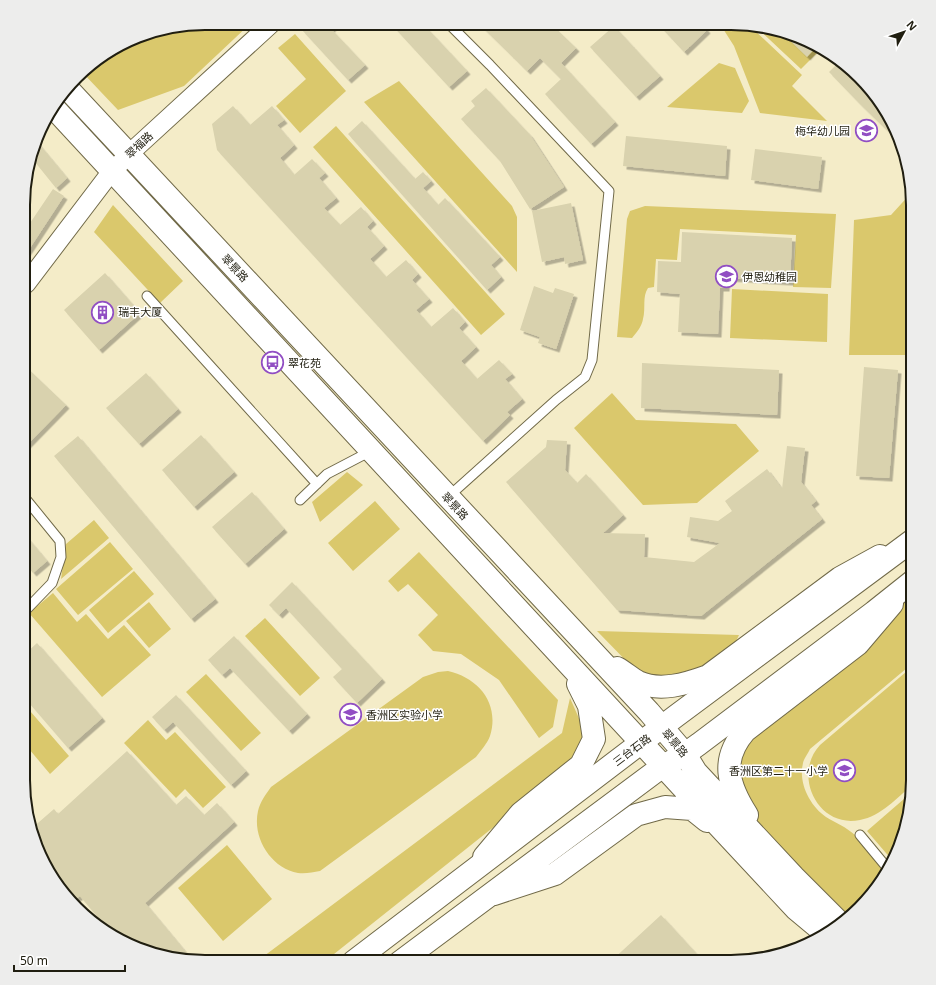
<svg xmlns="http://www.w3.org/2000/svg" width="936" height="985" viewBox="0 0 936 985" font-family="'Noto Sans','Noto Sans SC',sans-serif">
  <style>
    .green { fill: #dac86c }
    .building { fill: #d9d2ae; filter: url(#shadow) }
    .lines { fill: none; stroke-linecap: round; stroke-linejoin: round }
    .lane-casing { stroke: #706948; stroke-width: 11 }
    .street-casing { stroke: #706948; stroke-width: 20 }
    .secondary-casing { stroke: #706948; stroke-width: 24 }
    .primary-casing { stroke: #706948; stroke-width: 24 }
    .lane { stroke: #fff; stroke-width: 9 }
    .street { stroke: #fff; stroke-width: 18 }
    .secondary { stroke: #fff; stroke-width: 22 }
    .primary { stroke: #fff; stroke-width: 22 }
    .labels { text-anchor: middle; stroke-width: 3; stroke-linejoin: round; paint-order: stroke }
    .poi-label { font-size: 11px; fill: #201e10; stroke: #fff; text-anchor: start }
    .street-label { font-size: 11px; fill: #201e10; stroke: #fff }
    .rim { fill: none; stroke: #201e10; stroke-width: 2 }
  </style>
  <defs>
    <filter id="shadow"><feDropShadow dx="3.5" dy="3.5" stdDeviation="0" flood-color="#0004"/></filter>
  </defs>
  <rect width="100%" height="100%" fill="#f4ecc8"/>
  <!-- green -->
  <path class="green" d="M205,23H251L184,86L118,110L82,72L85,68L146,33Z
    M720,24L749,25L802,75L792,86L827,121L760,113L734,46Z
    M754,25L822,48L801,69Z
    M295,34L346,91L300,133L276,106L306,79L278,48Z
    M719,63L735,68L749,101L742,113L667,107Z
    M399,81L512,206L517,217V272L364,102Z
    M336,126L505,314L481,335L313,147Z
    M912,192L913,355H849L854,220L891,215Z
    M113,205L183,281L160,303L94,232Z
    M645,206L836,214L831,288L793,287L796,235L680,229L677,260L656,259L654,287L648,288C642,297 646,308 643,319C642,326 637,332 632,338L617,337L627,219L630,211Z
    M732,289L828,294L827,342L730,338Z
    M612,393L636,420L736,424L759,451L697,503L643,505L574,428Z
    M347,472L363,485L320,522L312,502Z
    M375,501L400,529L353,571L328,543Z
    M94,520L109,538L61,579L66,544Z
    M110,542L133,569L78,615L56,589Z
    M419,552L558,700L553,727L539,738L499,680L461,654L433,651L418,635L438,615L408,584L398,592L388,581Z
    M134,571L154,594L108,633L89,610Z
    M913,581V663L810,749C808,754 804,758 803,763C798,783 810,806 826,817C836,823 846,827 855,835C867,846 876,861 887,873L840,923L750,819L732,754Z
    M53,593L77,622L86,614L108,639L124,625L151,655L102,697L29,613Z
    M149,602L171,629L149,648L126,621Z
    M265,618L320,678L300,696L245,636Z
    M597,631L739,635L732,650L704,670L661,679L637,672Z
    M913,666V784C897,798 881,816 860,820C818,829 792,775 820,745Z
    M448,671C479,678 500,704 490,736C487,744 481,750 476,757L320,871C313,872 306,874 298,873C271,868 252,838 258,811C260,802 266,794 271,787L423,677L438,672Z
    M206,674L261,733L241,751L186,692Z
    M570,698L585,732L574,763L324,962H256L562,733Z
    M24,704L69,756L50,774L24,743Z
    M148,720L166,740L175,732L226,787L203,808L185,789L176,798L124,743Z
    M912,792L892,860L867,831Z
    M227,845L272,899L223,941L178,888Z"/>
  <!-- building -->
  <path class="building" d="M309,23H338L331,29L365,65L348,80L302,30Z
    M391,24H423L467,71L449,87Z
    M479,24H551L576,48L561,63L615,122L591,144L545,94L561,79L540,58L527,71Z
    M658,24H702L707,30L684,52Z
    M614,26L660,76L636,97L590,47Z
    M783,34L817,46L807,57Z
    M838,63L882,104L901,141L899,142L860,104L829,72Z
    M486,88L530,135L564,187L530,209L500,161L461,119L475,106L471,101Z
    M233,106L250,125L272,106L284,120L277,125L294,145L280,158L294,175L312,159L325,173L319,178L336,198L324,208L340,225L361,207L373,221L367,227L384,246L370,259L386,277L406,260L418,274L412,280L429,299L416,310L431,327L453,308L465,322L459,328L476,347L461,361L477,379L499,360L512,374L505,379L522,399L507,412L510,415L483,441L217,150L212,124Z
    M362,121L415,179L423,172L431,181L423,188L438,205L445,198L500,257L491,265L501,277L487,290L348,134Z
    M626,136L727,146L725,176L623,166Z
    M37,142L67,178L56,188L31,157Z
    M755,149L822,157L818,189L751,180Z
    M53,189L64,196L26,254V229Z
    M571,203L583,260L565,264L564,257L542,262L532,211Z
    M682,232L792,238L790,282L727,278L726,288H720L718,334L678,332L680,294L657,292L658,261L681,262Z
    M105,273L140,313L99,350L64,310Z
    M534,286L553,293L555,288L574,294L556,349L538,343L540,337L520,330Z
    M642,363L779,370L777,415L641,408Z
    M25,366L66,405L25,447Z
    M864,367L898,370L889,478L856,476Z
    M146,373L178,409L139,444L106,408Z
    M201,435L234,472L194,507L162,470Z
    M78,436L215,599L191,619L54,456Z
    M547,440L567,441L565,470L577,483L586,474L623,515L603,533L645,534L644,557L694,562L720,543L687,537L690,517L718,521L732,511L725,501L767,469L782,489L787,446L805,448L801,482L816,501L811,505L822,519L701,616L617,610L506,482L546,447Z
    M252,492L284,529L245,564L212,527Z
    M25,535L47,561L33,573L25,563Z
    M292,582L382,679L357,703L333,677L342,669L286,608L279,615L269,605Z
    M234,636L307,714L289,731L230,668L222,675L208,660Z
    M37,643L102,718L68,748L24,697V655Z
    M176,695L246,771L231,785L173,722L164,730L152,717Z
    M127,751L176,805L186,796L204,815L217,803L234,822L145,903L194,962L115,938L80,896L74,900L54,881L33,839L31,829L54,809L58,814Z
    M661,915L704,962H610Z"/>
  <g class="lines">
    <defs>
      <path id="lane" d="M147,296L317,484
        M448,497L556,400L585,377L592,360L609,191L490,65L449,24
        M300,500L327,474L371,451
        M24,612L52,583L61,557L60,541L25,498
        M860,835L889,870"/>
      <path id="street" d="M26,284L108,176L129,154L272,23"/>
      <path id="secondary" d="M68,89L649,712L685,754L696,772L794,877L840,923
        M53,107L687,792L796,909L826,934
        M617,668C624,672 631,678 638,682C660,692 686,684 708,676L840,578L880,556
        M747,815C728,785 720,760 745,731L858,644L892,604
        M484,857L521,813L581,765L594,739L589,706L578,684
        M494,894L555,874L636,815L665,807L692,809L707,821"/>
      <path id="primary" d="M353,962L676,716L913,540
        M400,962L663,766L685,754L699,744L874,612L913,581"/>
    </defs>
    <!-- lane casing -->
    <use href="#lane" class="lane-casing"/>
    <!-- street casing -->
    <use href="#street" class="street-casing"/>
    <!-- secondary casing -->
    <use href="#secondary" class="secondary-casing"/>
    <!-- primary casing -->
    <use href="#primary" class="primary-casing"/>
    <!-- lane -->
    <use href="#lane" class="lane"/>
    <!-- street -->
    <use href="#street" class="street"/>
    <!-- secondary -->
    <use href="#secondary" class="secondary"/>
    <!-- primary -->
    <use href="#primary" class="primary"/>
  </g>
  <!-- icons -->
  <defs>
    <symbol id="school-ring" viewBox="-11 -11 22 22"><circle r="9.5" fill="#fff" stroke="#914ec3" stroke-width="1.5"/><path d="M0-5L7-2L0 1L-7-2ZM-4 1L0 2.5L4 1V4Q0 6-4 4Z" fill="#914ec3"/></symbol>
    <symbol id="building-ring" viewBox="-11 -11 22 22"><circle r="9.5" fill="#fff" stroke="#914ec3" stroke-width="1.5"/><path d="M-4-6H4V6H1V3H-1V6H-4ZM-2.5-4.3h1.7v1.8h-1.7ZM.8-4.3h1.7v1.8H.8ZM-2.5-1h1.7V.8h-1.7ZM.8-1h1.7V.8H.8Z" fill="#914ec3"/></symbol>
    <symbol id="bus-ring" viewBox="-11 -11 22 22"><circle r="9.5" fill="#fff" stroke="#914ec3" stroke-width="1.5"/><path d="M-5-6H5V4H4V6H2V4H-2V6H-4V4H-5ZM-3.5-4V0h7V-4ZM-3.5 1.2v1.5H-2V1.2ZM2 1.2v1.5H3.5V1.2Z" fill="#914ec3"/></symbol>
  </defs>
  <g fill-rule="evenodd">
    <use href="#school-ring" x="854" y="118" width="25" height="25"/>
    <use href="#school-ring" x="714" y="264" width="25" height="25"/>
    <use href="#building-ring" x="90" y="300" width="25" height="25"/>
    <use href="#bus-ring" x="260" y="350" width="25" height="25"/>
    <use href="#school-ring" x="338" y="702" width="25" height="25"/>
    <use href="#school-ring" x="832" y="758" width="25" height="25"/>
  </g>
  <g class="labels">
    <!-- poi labels -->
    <g class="poi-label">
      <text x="850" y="135" text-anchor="end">梅华幼儿园</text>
      <text x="742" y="281">伊恩幼稚园</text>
      <text x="118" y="316">瑞丰大厦</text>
      <text x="288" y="367">翠花苑</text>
      <text x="366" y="719">香洲区实验小学</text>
      <text x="828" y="775" text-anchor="end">香洲区第二十一小学</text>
    </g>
    <!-- street labels -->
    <g class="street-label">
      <text transform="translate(139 145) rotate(-43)" y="4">翠福路</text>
      <text transform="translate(235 268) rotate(47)" y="4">翠景路</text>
      <text transform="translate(455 506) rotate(47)" y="4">翠景路</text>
      <text transform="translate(675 743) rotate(50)" y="4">翠景路</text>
      <text transform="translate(632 750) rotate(-37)" y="4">三台石路</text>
    </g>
  </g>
  <!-- crop -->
  <path d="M0 0H936V985H0ZM205 30H731A175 175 0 0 1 906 205V780A175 175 0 0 1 731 955H205A175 175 0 0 1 30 780V205A175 175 0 0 1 205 30Z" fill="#ededec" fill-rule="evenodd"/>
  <path class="rim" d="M205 30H731A175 175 0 0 1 906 205V780A175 175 0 0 1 731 955H205A175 175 0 0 1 30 780V205A175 175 0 0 1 205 30Z"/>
  <!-- north arrow -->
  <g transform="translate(904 32) rotate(50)" stroke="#ffffff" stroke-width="3" paint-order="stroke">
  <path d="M0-3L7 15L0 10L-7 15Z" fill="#201e10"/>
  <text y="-6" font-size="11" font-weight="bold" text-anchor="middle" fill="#201e10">N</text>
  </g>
  <!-- scale -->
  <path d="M14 965v6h111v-6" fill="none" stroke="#201e10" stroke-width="2"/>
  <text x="20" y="965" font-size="12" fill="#201e10" stroke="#ffffff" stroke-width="3" paint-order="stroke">50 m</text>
</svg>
